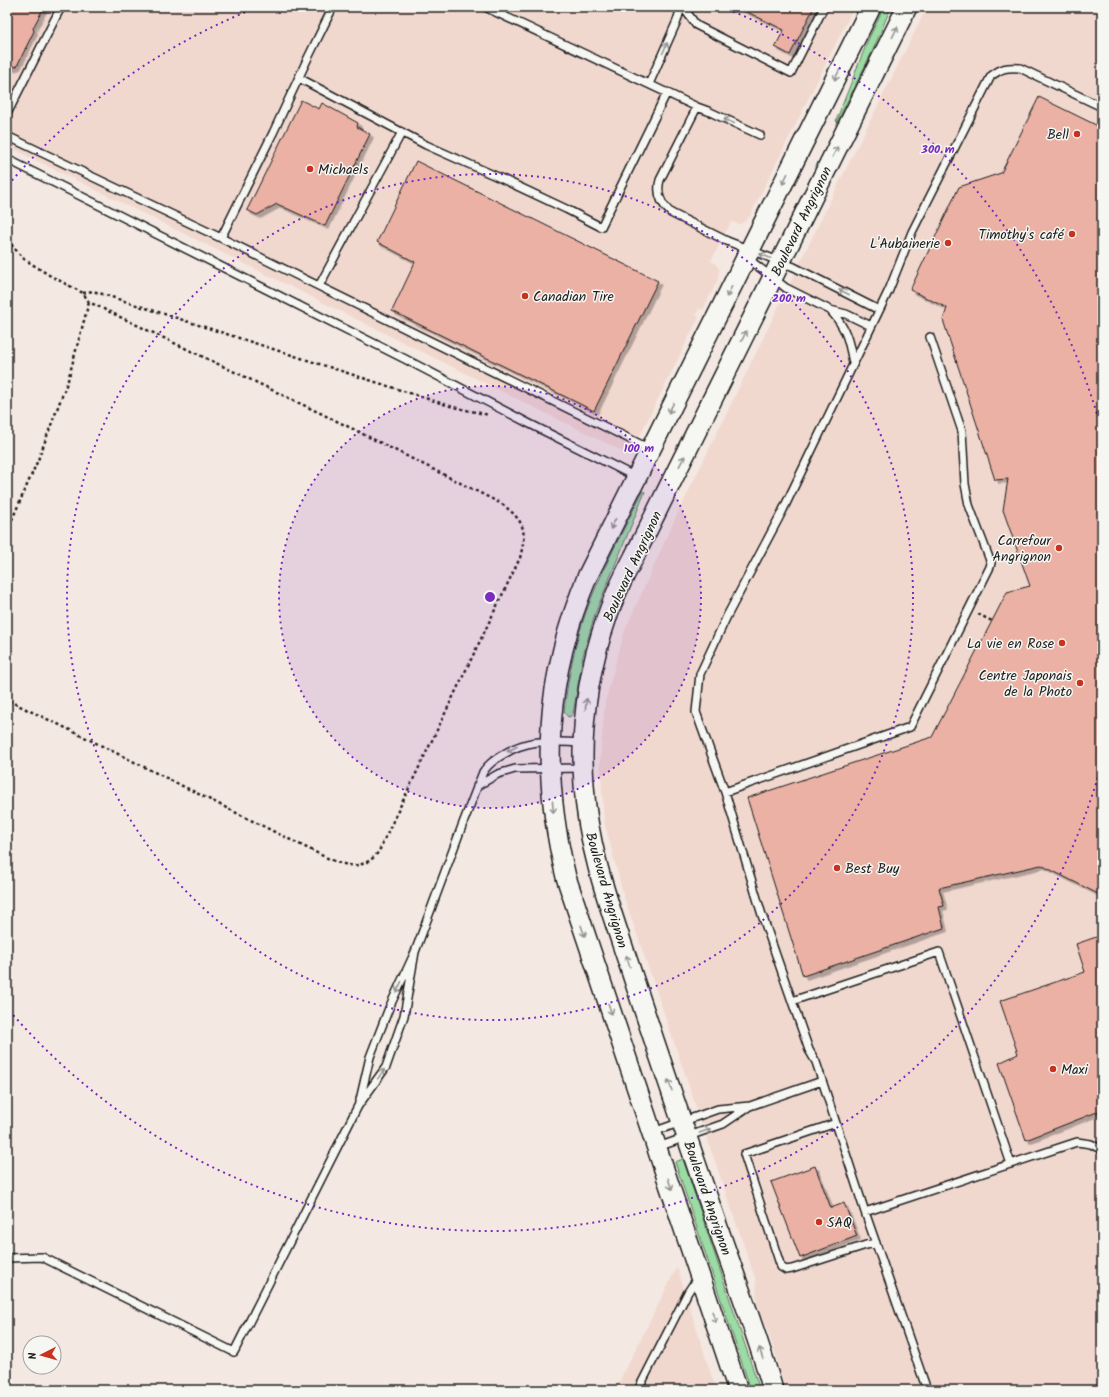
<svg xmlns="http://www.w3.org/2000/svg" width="1109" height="1397" viewBox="0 0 1109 1397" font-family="Kalam,sans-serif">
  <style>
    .built { fill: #f1d8cf }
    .green { fill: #9bdba4; stroke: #5c7c60 }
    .building { fill: #ebb1a4; stroke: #1c1c1c; filter: url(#shadow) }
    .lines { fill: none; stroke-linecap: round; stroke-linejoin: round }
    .service-casing { stroke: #1c1c1c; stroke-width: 10 }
    .secondary-casing { stroke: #1c1c1c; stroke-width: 22 }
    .path { stroke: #1c1c1c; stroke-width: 2.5; stroke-dasharray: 3 3; stroke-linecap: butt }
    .service { stroke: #f6f6f2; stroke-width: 7 }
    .secondary { stroke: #f6f6f2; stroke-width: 19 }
    .oneway { stroke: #949492 }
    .ring { fill: none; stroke: #7b2cbf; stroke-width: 2; stroke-dasharray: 2 4 }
    .poi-dot { fill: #c8321e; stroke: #f6f6f2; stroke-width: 1.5 }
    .labels { text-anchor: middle; stroke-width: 3; stroke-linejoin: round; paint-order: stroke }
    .poi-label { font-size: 14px; fill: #1c1c1c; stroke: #f6f6f2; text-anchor: end }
    .street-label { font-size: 14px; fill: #1c1c1c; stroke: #f6f6f2 }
    .centre { fill: #7b2cbf; stroke: #f6f6f2; stroke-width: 2 }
    .ring-label { font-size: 12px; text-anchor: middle; font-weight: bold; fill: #7b2cbf; stroke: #f6f6f2; stroke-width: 3; stroke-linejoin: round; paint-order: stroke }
  </style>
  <defs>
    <filter id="shadow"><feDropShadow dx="3.5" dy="3.5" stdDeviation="0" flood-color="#0004"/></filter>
  </defs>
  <rect width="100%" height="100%" fill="#f4e8e2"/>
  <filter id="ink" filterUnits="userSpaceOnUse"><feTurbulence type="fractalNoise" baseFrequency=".025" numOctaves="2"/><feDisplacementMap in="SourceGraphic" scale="8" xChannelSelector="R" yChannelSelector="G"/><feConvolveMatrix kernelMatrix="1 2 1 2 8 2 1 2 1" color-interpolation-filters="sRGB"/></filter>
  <g filter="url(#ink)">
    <!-- built -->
    <path class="built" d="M7,7H854L750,216L744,222L739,224L731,222L711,261L715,263L719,269L718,279L703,310L699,308L696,315L699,317L630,455L7,146Z
      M927,7H1102V1390H785L774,1349L757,1302L756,1281L624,897L604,821L600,761L605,701L625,630L673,523L830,201Z
      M677,1267L716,1390H615Z"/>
    <!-- green -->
    <path class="green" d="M884,7H891L873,50L837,122L836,121L868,40Z
      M643,491L645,492L595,614L583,656L573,714L571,716L568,717L564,712C568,674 577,634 591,599C606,562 625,527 643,491Z
      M683,1159L760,1390H751L675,1162Z"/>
    <!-- building -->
    <path class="building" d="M7,7H44L33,28L34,31L17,66L7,69Z
      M737,7H814L790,55L775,47L784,30Z
      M1039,97L1102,128V896L1041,865L939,888L944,906L939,907L944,928L803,976L747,798L932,737L1007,592L1030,586L1003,510L1008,479L995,480L943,320L947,308L910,290L959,187L1001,173Z
      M301,100L319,109L322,103L358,123L357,127L370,134L325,226L277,204L257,215L247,210Z
      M416,161L658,281L594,411L392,311L415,262L377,242Z
      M1102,935V1110L1026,1140L999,1063L1018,1054L1000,1001L1085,972L1076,944Z
      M815,1166L831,1208L844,1203L857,1236L800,1258L771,1182Z"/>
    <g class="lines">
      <defs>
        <path id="service" d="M485,7L697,107L708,111L760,135
          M683,7L696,25L791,73L824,7
          M299,78L426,145L498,177L566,209L601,227L667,92
          M649,84L677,21L681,7
          M697,107L660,180C656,194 661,204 671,213L727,241L794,267L879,310
          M7,114L61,7
          M7,136L221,238L650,449
          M7,159L405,359L530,424L636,477
          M221,238L273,133L306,62L333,7
          M747,258L786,288L830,310L846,314L871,326
          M319,286L402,132
          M830,310C846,327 849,341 853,363
          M477,786L498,774L515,769L583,768
          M725,792L910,727L990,567L991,563L969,505L965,484L962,431L930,337
          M792,1001L939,952L1011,1164
          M360,1100L370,1057L389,1008L415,952L462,826L483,772C488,764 495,759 504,754C531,737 553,742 583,743
          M836,1123L744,1154L781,1267L786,1270L792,1269L866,1245L876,1243
          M653,1132L718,1109L750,1106L822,1081
          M658,1147L723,1124L748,1107
          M865,1212L1077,1142L1091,1144L1102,1150
          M7,1258L42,1257L234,1352L358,1106L386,1067L404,1016L415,952
          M638,1390L688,1292L692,1286L701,1280
          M927,1390L865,1212L816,1062L809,1050L762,915L725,792L696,712L700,674L727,616L782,512L889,290L912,232L991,76C1002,68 1006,67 1020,68L1102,107"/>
        <path id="secondary" d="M738,1390L566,877C540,770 545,677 588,575L871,7
          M773,1390C759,1341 741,1293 724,1245C694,1158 664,1071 635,983C614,918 588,854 584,785C580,728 588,671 607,617C614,596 624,576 634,557L907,7"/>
      </defs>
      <!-- service casing -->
      <use href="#service" class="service-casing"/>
      <!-- secondary casing -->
      <use href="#secondary" class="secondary-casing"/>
      <!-- path -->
      <path class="path" d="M26,48V49
        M7,240L24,259L49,275L83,293L89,302L345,425L502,504C525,522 527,529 520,558L383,842C381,847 379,852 375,856C359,872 340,864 323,856L66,728L7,700
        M83,293L93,291L453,407L489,415
        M7,531L38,460L68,380L89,302
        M978,614L992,621"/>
      <!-- service -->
      <use href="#service" class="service"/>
      <!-- secondary -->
      <use href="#secondary" class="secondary"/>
    </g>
    <!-- one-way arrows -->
    <defs><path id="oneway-shaft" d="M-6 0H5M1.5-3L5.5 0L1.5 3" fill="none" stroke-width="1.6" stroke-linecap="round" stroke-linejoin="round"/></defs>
    <g class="oneway">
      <use href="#oneway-shaft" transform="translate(895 32) rotate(-64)"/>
      <use href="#oneway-shaft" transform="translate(665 48) rotate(-66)"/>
      <use href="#oneway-shaft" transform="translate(837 75) rotate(117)"/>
      <use href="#oneway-shaft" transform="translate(729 121) rotate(-155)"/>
      <use href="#oneway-shaft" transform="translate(835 152) rotate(-64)"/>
      <use href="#oneway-shaft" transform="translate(785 179) rotate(116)"/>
      <use href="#oneway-shaft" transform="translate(765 256) rotate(-159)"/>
      <use href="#oneway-shaft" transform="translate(729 292) rotate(117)"/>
      <use href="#oneway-shaft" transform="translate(844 292) rotate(-153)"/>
      <use href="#oneway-shaft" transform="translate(744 336) rotate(-64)"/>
      <use href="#oneway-shaft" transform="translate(671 408) rotate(117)"/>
      <use href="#oneway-shaft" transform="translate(682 461) rotate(-63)"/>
      <use href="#oneway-shaft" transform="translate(613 524) rotate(116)"/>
      <use href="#oneway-shaft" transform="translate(586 704) rotate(-83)"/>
      <use href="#oneway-shaft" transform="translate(512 749) rotate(153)"/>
      <use href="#oneway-shaft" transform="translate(553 807) rotate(84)"/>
      <use href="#oneway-shaft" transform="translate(583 931) rotate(71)"/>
      <use href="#oneway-shaft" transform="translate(628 961) rotate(-108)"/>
      <use href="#oneway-shaft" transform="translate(399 987) rotate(115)"/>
      <use href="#oneway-shaft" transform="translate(610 1009) rotate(71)"/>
      <use href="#oneway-shaft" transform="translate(381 1074) rotate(-55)"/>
      <use href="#oneway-shaft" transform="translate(670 1085) rotate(-109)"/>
      <use href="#oneway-shaft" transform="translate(705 1131) rotate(-20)"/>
      <use href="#oneway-shaft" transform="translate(670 1184) rotate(71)"/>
      <use href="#oneway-shaft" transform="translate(714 1317) rotate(72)"/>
      <use href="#oneway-shaft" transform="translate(761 1353) rotate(-108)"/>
    </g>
  </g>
  <!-- distance rings -->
  <circle cx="490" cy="597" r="211" fill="#7b2cbf" fill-opacity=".12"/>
  <g class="ring">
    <circle cx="490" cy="597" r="211"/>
    <circle cx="490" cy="597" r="423"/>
    <path d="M1101 766A634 634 0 0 1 8 1009M8 185A634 634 0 0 1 258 7M722 7A634 634 0 0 1 1101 428"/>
  </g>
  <!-- markers -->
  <g class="poi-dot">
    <circle cx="1077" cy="134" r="4"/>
    <circle cx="310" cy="169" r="4"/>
    <circle cx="1072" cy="234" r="4"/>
    <circle cx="948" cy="243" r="4"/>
    <circle cx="525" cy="296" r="4"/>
    <circle cx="1059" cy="548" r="4"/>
    <circle cx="1062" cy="643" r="4"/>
    <circle cx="1080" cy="683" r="4"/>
    <circle cx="837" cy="868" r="4"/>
    <circle cx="1053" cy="1069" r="4"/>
    <circle cx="819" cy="1222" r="4"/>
  </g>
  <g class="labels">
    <!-- poi labels -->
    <g class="poi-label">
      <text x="1069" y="139">Bell</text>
      <text x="318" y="174" text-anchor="start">Michaels</text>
      <text x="1064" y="239">Timothy's café</text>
      <text x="940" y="248">L'Aubainerie</text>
      <text x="533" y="301" text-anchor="start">Canadian Tire</text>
      <text x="1051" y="545">Carrefour<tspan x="1051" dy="16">Angrignon</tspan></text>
      <text x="1054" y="648">La vie en Rose</text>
      <text x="1072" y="680">Centre Japonais<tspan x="1072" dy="16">de la Photo</tspan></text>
      <text x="845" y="873" text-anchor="start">Best Buy</text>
      <text x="1061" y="1074" text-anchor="start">Maxi</text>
      <text x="827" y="1227" text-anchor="start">SAQ</text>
    </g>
    <!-- street labels -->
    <g class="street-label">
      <text transform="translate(801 221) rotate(-64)" y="5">Boulevard Angrignon</text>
      <text transform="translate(632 566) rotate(-65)" y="5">Boulevard Angrignon</text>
      <text transform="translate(607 890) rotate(74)" y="5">Boulevard Angrignon</text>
      <text transform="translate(708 1198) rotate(71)" y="5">Boulevard Angrignon</text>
    </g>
  </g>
  <circle cx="490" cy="597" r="6" class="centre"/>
  <g class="ring-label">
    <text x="938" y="153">300 m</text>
    <text x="789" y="302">200 m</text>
    <text x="639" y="452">100 m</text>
  </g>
  <!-- margin -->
  <rect width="1109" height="1397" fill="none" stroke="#f6f6f2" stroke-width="24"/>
  <rect x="12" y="12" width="1085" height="1373" fill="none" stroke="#1c1c1c" stroke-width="1.5" filter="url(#ink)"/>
  <!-- north arrow -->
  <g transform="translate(42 1355) rotate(264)"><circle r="19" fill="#f6f6f2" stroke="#9f9f9c"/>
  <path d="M0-3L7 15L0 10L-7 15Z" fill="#c8321e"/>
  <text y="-6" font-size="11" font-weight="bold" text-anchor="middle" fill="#1c1c1c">N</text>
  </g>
</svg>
